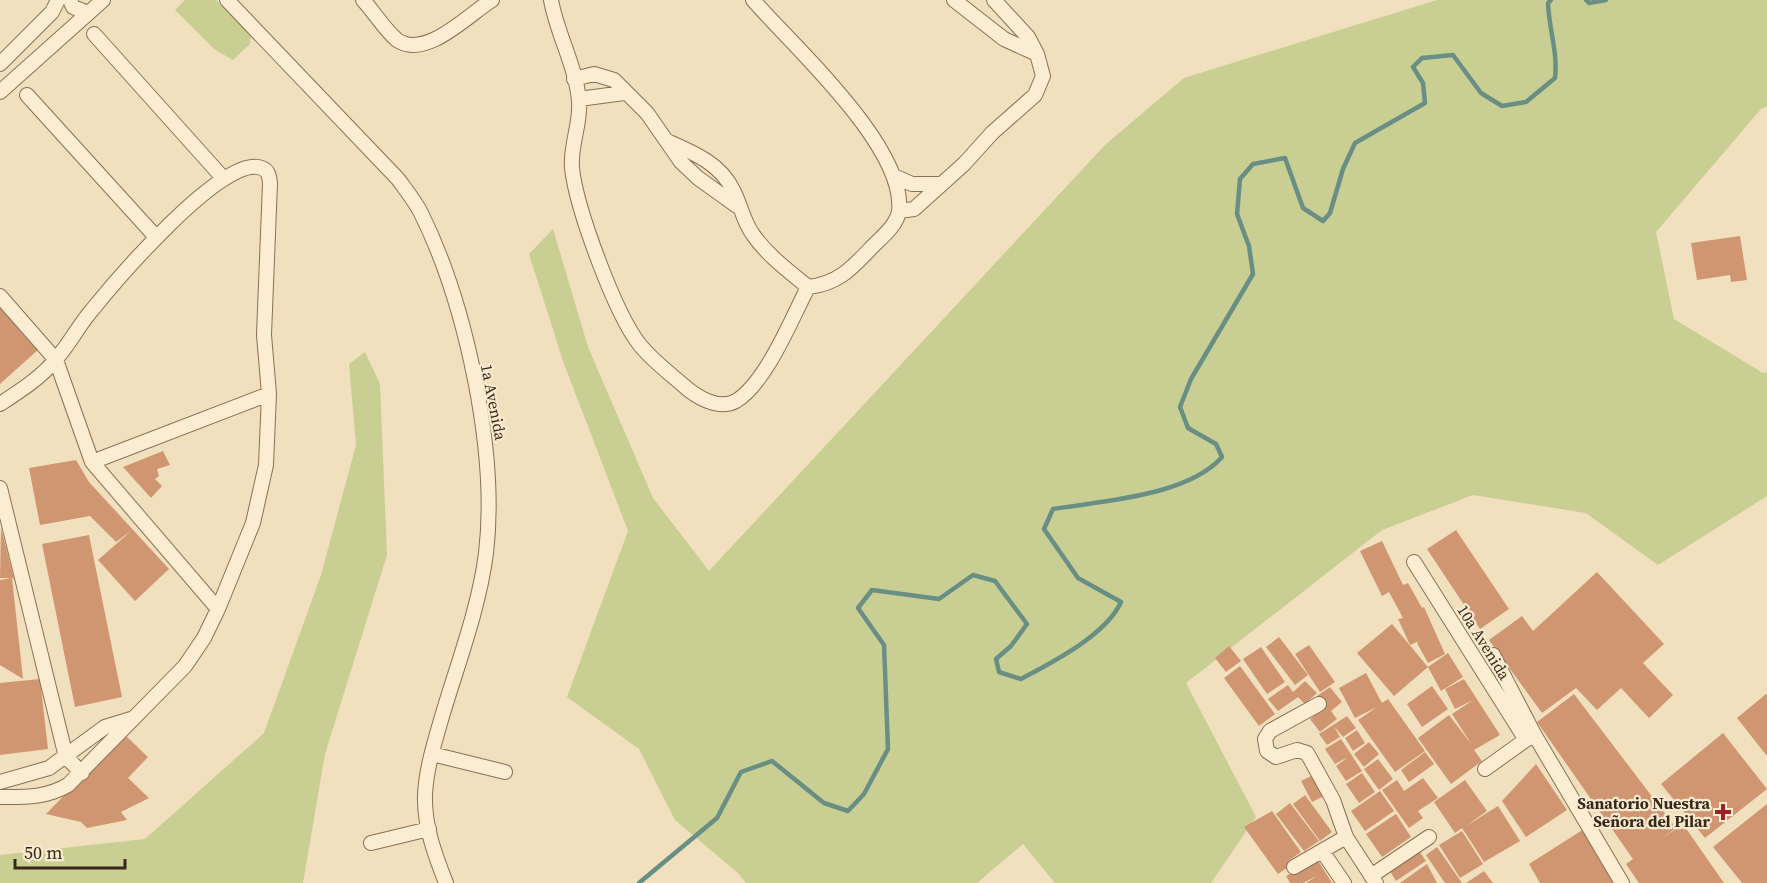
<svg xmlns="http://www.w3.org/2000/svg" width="1767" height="883" viewBox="0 0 1767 883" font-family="'Source Serif 4',serif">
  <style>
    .green { fill: #c9ce92 }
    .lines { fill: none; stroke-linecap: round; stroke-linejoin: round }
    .stream { stroke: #698f85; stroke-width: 4.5 }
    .building { fill: #d09672 }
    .street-casing { stroke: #897056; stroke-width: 16 }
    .street { stroke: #faedd2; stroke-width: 14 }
    .poi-dot { fill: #9b2327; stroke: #f7eace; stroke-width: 2 }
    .labels { text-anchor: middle; stroke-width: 4.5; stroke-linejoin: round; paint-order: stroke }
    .street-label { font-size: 16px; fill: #38281b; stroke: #f7eace }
    .poi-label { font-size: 16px; font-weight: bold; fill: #38281b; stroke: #f7eace; text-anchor: end }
  </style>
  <rect width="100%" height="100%" fill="#f0e0be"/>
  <!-- green -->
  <path class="green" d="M185,0H216L251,35L250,44L233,60L214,49L175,10Z
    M1437,0H1767V106L1761,109L1656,232L1674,319L1763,373L1767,372V496L1658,565L1586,513L1473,495L1382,530L1186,683L1256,817L1211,883H1055L1023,844L977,883H746L738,873L675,820L639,749L567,697L628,531L563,361L529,254L553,229L588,347L653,498L709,571L1106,144L1184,78Z
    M365,352L380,384L387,555L325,754L303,883H0V855L145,839L264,733L321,575L356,445L349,364Z"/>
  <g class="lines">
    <!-- stream -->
    <path class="stream" d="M1586,0L1589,3L1606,0
      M639,883L717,818L741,772L772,761L824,803L848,811L864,794L888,749L884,645L858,608L872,590L939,599L973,575L995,581L1027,624L1011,646L996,659L999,672L1021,679C1053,662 1106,635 1121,602L1078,578L1044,529L1053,509C1102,501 1188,496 1222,457L1216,444L1188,428L1180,407L1191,379L1253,274L1249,246L1237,214L1240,179L1253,164L1285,158L1303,208L1323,221L1330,213L1343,169L1355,143L1425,103L1423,83L1413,67L1422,58L1453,55L1481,93L1502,106L1526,102L1555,78C1558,52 1549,30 1548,3L1551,0"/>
  </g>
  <!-- building -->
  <path class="building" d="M1740,236L1747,280L1731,282L1730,275L1697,280L1691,243Z
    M0,303L39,349L0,384Z
    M163,451L170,465L157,469L159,476L155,479L162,486L151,498L123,467Z
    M76,460L89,482L169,569L135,601L98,560L131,531L116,542L90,516L40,525L29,468Z
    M1,528L14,579L12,578L23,679L0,665V580L11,578H0Z
    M1456,530L1509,609L1480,629L1427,549Z
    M89,535L122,697L75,707L42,544Z
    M1382,541L1403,585L1408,583L1422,608L1424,607L1445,654L1428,663L1417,643L1419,641L1410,645L1398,619L1403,618L1389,592L1382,596L1360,551Z
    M1597,572L1664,644L1643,663L1673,695L1649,718L1621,688L1597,710L1576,688L1542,713L1489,640L1522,616L1533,631Z
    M1392,624L1428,667L1394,696L1357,653Z
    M1279,637L1308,675L1295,685L1266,647Z
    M1309,645L1335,682L1320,692L1295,654Z
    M1229,646L1241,661L1226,672L1215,658Z
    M1261,647L1285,682L1267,694L1243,659Z
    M1448,653L1463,677L1441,691L1428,667Z
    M1240,666L1275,714L1259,726L1224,678Z
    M1366,673L1382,703L1388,699L1425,751L1395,772L1358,720L1377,707L1355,718L1339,688Z
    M40,679L48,749L0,755V683Z
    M1464,679L1500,735L1474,750L1482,761L1451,784L1418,738L1449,715L1472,745L1452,714L1473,700L1455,709L1445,689Z
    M1305,681L1317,693L1305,704L1298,697L1278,711L1268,699L1288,685L1293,692Z
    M1432,686L1448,709L1422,727L1407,704Z
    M1330,687L1342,702L1331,711L1337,719L1320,732L1310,719L1325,707L1317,696Z
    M1574,694L1676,828L1660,840L1683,824L1724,883H1639L1626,864L1633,859L1537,722Z
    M1766,694L1767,695V756L1737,718Z
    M1347,716L1356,728L1343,737L1334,726L1340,737L1327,745L1319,734Z
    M1357,730L1365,743L1353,751L1345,738Z
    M1723,733L1767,789L1705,838L1661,784Z
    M124,734L148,757L128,778L149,798L121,812L127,820L87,828L81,822L46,814Z
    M1341,739L1362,771L1346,781L1336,766L1348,757L1335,764L1325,749Z
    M1369,742L1379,754L1364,767L1354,754Z
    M1425,752L1434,764L1409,782L1401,770Z
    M1378,759L1393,779L1379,790L1364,769Z
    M1536,764L1567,810L1526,837L1502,801Z
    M1362,773L1375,792L1359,803L1346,784Z
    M1315,774L1326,795L1312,802L1301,781Z
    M1423,778L1438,798L1418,811L1423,818L1409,828L1382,790L1397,780L1404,791Z
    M1465,780L1487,811L1466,826L1498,806L1520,841L1484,862L1462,828L1455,833L1434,802Z
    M1380,791L1394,811L1365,831L1351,811Z
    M1305,795L1332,832L1320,841L1293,804Z
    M1290,803L1319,841L1304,851L1276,814Z
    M1767,804V883H1742L1713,847Z
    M1272,811L1301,852L1288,861L1291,865L1278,874L1244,827Z
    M1396,814L1411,837L1382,857L1366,834Z
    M1584,829L1618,883H1540L1529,864Z
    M1462,831L1483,864L1460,878L1439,845Z
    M1437,847L1462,883H1445L1426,855Z
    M1417,848L1426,861L1396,881L1388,868Z
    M1317,859L1332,883H1306L1317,876L1303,883H1290L1286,876Z
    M1427,864L1437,883H1400Z
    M1484,871L1493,883H1466Z"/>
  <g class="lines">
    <defs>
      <path id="street" d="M70,0L73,7L88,13
        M227,0L398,179C406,190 415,201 421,213C466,304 498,452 486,553C479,609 457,665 441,720C434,744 426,770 425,795C424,826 435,855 446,883
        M363,0C374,12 385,30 397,40C426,60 469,14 492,0
        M551,0C557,34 576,66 579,101C581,124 570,145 572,168C576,207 615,314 640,345C652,360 668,372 683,385C695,396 718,411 736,401C766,383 792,318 808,287
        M954,0L1004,39L1037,54
        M94,34L224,179
        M0,64L52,12L58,0
        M574,79L594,74L614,80L647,113L681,162L698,178L737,206
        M0,92L103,0
        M27,95L156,237
        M579,99L624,93
        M667,141C692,152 720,163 733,190C741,205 743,222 754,236C769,257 789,271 808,287C838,284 852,268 872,247C882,237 897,225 899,211C906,147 794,47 753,0
        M896,177L912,184H940
        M899,211L914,209L964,164L992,133L1035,95L1043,76L1037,54L1028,37L994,0
        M0,296L56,360L92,462L218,609
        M0,404C20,391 42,377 57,358C70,343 79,325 92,310C117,279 219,160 258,167C268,169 269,174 270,183L264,335L269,394L266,465L253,523L218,609L204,638L185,666L68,785C46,798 25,797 0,797
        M92,462L269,394
        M0,488L66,757L82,773
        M1414,562L1526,740
        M1319,704L1270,731L1265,739L1267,751L1276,757L1297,750L1307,753L1333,800L1346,837L1376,883
        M1534,734L1622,883
        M432,754L505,772
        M1485,769L1534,734L1493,655
        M0,782L49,768L105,727L131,719
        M371,843L429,829
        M1322,851L1344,883
        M1294,867L1346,837
        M1371,876L1429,837"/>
    </defs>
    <!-- street casing -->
    <use href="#street" class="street-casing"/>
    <!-- street -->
    <use href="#street" class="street"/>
  </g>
  <!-- markers -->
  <path class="poi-dot" d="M1720 803h6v6h6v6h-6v6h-6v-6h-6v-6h6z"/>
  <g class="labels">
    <!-- street labels -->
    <g class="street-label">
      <text transform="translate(494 402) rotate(79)" y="6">1a Avenida</text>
      <text transform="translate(1484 642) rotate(58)" y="6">10a Avenida</text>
    </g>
    <!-- poi labels -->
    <g class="poi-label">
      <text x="1710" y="809">Sanatorio Nuestra<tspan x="1710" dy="18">Señora del Pilar</tspan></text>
    </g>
  </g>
  <!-- scale -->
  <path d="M15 859v9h110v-9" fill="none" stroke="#38281b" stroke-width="3"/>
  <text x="24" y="859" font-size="18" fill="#38281b" stroke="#f7eace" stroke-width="4.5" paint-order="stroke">50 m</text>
</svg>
